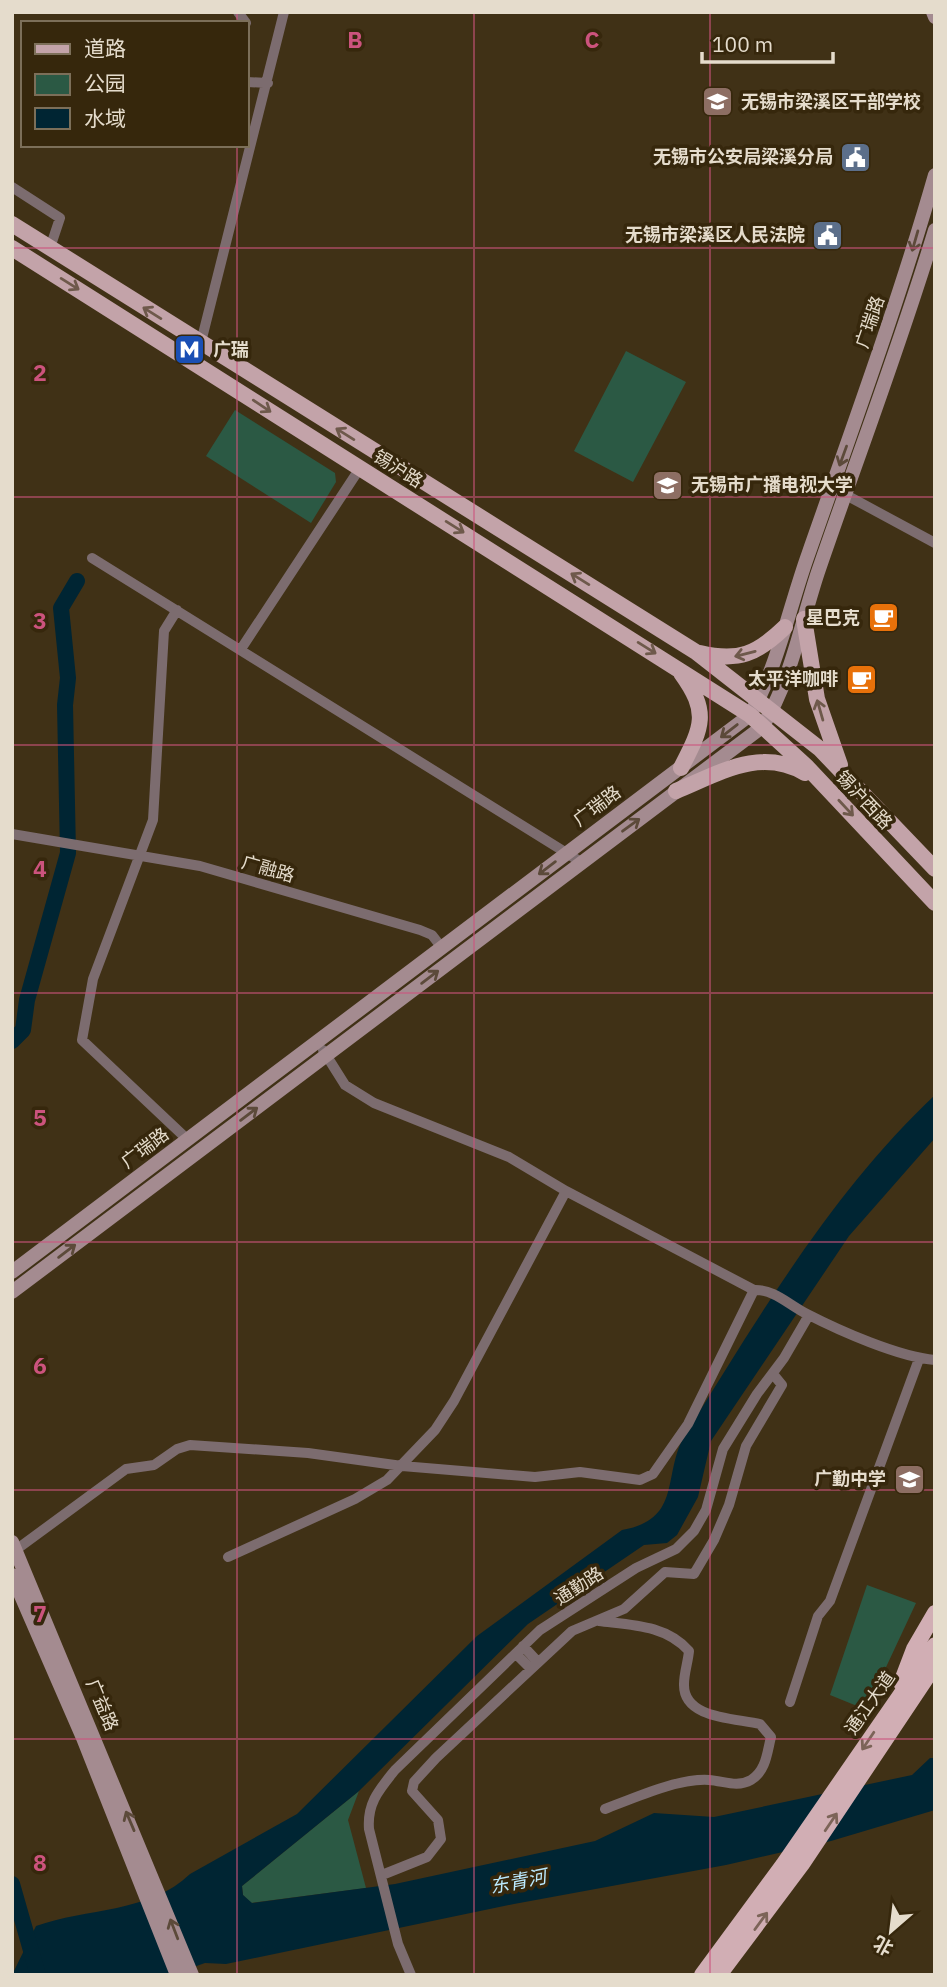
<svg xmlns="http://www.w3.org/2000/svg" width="947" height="1987" viewBox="0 0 947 1987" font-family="'IBM Plex Sans','Noto Sans SC',sans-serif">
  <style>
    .green { fill: #2b5944 }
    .water { fill: #002533 }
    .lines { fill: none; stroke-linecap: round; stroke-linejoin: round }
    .river { stroke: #002533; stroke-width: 16 }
    .minor { stroke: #7c6c6f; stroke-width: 10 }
    .secondary { stroke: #a48b90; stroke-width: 14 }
    .primary { stroke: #c3a3a9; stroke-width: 16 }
    .trunk { stroke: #d1aeb4; stroke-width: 16 }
    .oneway { stroke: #5c4a3a }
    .oneway2 { stroke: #6e594b }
    .oneway3 { stroke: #7c6458 }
    .grid { fill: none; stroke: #cc537d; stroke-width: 2; stroke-opacity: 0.55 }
    .labels { text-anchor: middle; stroke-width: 7; stroke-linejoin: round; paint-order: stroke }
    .poi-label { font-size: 18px; font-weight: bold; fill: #e5dccc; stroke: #36270c; text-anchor: end }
    .street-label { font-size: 18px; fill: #e5dccc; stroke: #36270c }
    .water-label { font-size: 19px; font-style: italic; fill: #bbeaff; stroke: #36270c }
    .grid-label { font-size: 23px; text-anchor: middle; font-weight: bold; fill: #cc537d; stroke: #36270c; stroke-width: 7; stroke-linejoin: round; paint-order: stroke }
  </style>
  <rect width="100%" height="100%" fill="#403116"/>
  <!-- green -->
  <path class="green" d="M626,351L686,382L633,482L574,451Z
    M235,410L335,473L336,482L311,523L206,456Z
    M867,1585L916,1603L873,1695L862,1708L830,1695Z
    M359,1791L348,1820L366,1888L251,1903L243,1895L242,1886Z"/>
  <!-- water -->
  <path class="water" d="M935,1095V1138L849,1236L711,1441L698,1497L677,1535L667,1543L644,1545L528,1624L359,1791L242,1886L243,1895L252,1903L395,1884L595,1841L654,1813L714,1817L912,1775L930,1758H935V1810L831,1841L726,1865L514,1904L226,1964L205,1963L171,1975H12L36,1926C86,1908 150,1913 190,1874L297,1814L477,1636L622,1530C684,1519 661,1474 686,1433C760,1315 832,1192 935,1095Z"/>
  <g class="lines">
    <!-- river -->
    <path class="river" d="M12,1041L23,1030L27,1000L68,853L65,705L68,678L61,608L77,581
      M12,1884L38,1975"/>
    <!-- minor -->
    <path class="minor" d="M238,12L246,23
      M247,82L268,83
      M12,187L60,218L50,248
      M196,362L284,12
      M846,495L935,543
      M92,558L581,862
      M177,610L164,631L153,820L93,979L82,1040L188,1140
      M241,649L360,468
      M12,834L200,866L420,930L432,935L442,948
      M323,1050L345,1085L374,1103L509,1157L566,1191L754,1290C774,1289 789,1305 807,1314C840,1331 899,1357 935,1360
      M13,1552L126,1469L154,1465L177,1449L190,1445L308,1453L402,1466L535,1477L580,1472L640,1480L653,1474L688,1424L754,1290
      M228,1557L355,1499L387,1480L435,1430L454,1401L566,1191
      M599,1621C632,1625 666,1625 689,1651C688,1662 684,1673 684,1684C683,1719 735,1718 760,1724L771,1737C767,1753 766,1771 751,1780C737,1788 724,1781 709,1780C678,1778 634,1798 605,1809
      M523,1646L538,1662
      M516,1654L531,1669
      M790,1702L818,1616L830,1601L919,1359
      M382,1875L427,1857L441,1839L438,1820L412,1791L414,1782L436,1758L572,1631L624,1609L665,1572L694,1574L714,1540L729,1505L746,1446L782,1385L773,1374
      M411,1975L398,1944L369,1829C367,1803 379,1790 395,1770L540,1630L636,1568L676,1549L694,1531L706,1510L723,1449L757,1394L784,1358L809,1315"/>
    <!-- secondary -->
    <path class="secondary" d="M933,12L935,17
      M12,1272L750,715C778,666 789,608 808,555C852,429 898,304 935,175
      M12,1292L762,727C791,681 801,623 818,572C857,458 900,346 935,230
      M12,1542L192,1975
      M12,1575L83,1738L177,1975"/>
    <!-- primary -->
    <path class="primary" d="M12,224L696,652L820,749L935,869
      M12,248L750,715L807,767L935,903
      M804,619L817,699L840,765
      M700,653C739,662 757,654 785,627
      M681,768C702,727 710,713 681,673
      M676,791C720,773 760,747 805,773"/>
    <!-- trunk -->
    <path class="trunk" d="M901,1683L914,1649L935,1613
      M702,1975L783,1865L935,1645
      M719,1975L802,1864L935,1665"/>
  </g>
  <!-- one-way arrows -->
  <defs><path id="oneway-shaft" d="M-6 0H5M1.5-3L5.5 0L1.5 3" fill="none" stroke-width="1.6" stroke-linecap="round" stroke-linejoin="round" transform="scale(1.75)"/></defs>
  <g class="oneway">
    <use href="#oneway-shaft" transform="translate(915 241) rotate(106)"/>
    <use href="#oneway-shaft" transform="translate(843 456) rotate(110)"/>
    <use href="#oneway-shaft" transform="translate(729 731) rotate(142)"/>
    <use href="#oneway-shaft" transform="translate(631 825) rotate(-36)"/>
    <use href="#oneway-shaft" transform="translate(547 868) rotate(143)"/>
    <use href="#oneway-shaft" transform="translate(430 977) rotate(-37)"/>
    <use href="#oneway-shaft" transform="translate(249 1114) rotate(-37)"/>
    <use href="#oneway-shaft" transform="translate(67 1251) rotate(-37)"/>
    <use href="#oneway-shaft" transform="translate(130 1821) rotate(-113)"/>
    <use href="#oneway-shaft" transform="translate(174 1929) rotate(-111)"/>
  </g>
  <g class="oneway2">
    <use href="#oneway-shaft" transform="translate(70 284) rotate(32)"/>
    <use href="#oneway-shaft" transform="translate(152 313) rotate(-148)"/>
    <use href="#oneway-shaft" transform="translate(262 406) rotate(34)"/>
    <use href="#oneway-shaft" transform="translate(345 434) rotate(-148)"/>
    <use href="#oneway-shaft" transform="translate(455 527) rotate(32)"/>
    <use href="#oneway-shaft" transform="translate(580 579) rotate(-148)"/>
    <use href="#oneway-shaft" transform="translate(647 648) rotate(32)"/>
    <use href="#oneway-shaft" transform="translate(745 654) rotate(166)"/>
    <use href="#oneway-shaft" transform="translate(820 710) rotate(-106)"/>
    <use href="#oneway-shaft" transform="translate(846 808) rotate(47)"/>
  </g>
  <g class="oneway3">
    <use href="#oneway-shaft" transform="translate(868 1741) rotate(124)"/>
    <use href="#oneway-shaft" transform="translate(831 1822) rotate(-56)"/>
    <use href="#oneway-shaft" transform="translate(761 1921) rotate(-54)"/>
  </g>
  <!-- grid -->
  <path class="grid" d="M237,12V23M474,12V1975M710,12V1975M237,145V1975M12,248H935M12,497H935M12,745H935M12,993H935M12,1242H935M12,1490H935M12,1739H935"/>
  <!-- icons -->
  <defs>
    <symbol id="school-square" viewBox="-11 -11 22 22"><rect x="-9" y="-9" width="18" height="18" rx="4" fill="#8d6e63" stroke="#36270c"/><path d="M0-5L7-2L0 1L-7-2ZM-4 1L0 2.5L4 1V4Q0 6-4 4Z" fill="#fff"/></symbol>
    <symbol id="civic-square" viewBox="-11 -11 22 22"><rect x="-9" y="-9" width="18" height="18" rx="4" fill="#5c6f8a" stroke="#36270c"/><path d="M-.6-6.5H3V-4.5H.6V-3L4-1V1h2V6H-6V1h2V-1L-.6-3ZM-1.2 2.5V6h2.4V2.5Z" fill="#fff"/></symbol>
    <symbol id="metro-square" viewBox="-11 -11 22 22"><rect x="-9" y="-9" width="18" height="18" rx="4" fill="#1a4fb4" stroke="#36270c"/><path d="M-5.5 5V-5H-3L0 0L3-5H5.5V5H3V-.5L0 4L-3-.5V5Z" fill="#fff"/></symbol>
    <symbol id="cafe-square" viewBox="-11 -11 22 22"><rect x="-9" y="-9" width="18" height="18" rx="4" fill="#e8710a" stroke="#36270c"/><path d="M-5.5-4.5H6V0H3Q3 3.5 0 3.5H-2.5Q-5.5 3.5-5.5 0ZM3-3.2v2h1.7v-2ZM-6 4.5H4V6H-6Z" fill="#fff"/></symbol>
  </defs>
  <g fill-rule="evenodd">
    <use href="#school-square" x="700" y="84" width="35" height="35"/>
    <use href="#civic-square" x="838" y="140" width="35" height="35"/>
    <use href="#civic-square" x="810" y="218" width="35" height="35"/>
    <use href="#metro-square" x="172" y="332" width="35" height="35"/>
    <use href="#school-square" x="650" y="468" width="35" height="35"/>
    <use href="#cafe-square" x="866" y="600" width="35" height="35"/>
    <use href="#cafe-square" x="844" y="662" width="35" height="35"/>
    <use href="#school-square" x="892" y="1462" width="35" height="35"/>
  </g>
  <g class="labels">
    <!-- poi labels -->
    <g class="poi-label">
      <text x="741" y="108" text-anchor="start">无锡市梁溪区干部学校</text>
      <text x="833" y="163">无锡市公安局梁溪分局</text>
      <text x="805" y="241">无锡市梁溪区人民法院</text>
      <text x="213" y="356" text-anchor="start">广瑞</text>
      <text x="691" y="491" text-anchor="start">无锡市广播电视大学</text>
      <text x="860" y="624">星巴克</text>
      <text x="838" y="685">太平洋咖啡</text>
      <text x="886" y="1485">广勤中学</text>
    </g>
    <!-- street labels -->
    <g class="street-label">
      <text transform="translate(870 322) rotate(-71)" y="6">广瑞路</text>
      <text transform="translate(398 469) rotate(32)" y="6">锡沪路</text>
      <text transform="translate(864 800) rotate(47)" y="6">锡沪西路</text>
      <text transform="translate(597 806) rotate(-37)" y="6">广瑞路</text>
      <text transform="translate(268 869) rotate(16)" y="6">广融路</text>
      <text transform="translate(145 1148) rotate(-37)" y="6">广瑞路</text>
      <text transform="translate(579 1586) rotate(-33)" y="6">通勤路</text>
      <text transform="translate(870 1703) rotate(-55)" y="6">通江大道</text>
      <text transform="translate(102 1705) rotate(67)" y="6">广益路</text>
    </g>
    <!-- water labels -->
    <g class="water-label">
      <text transform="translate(518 1881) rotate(-11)" y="7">东青河</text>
    </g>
  </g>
  <g class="grid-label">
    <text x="355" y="48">B</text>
    <text x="592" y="48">C</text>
    <text x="40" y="381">2</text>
    <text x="40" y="629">3</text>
    <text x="40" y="877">4</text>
    <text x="40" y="1126">5</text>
    <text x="40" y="1374">6</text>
    <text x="40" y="1622">7</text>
    <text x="40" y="1871">8</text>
  </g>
  <!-- border -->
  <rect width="947" height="1987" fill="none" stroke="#e5dccc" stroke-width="28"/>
  <!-- legend -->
  <rect x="21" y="21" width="228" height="126" fill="#36270c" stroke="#7c6f59" stroke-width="2"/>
  <rect x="35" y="44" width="35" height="10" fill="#c3a3a9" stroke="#7c6f59" stroke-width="2"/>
  <text x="84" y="56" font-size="21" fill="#e5dccc">道路</text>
  <rect x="35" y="74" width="35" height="21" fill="#2b5944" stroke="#7c6f59" stroke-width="2"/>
  <text x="84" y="91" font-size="21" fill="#e5dccc">公园</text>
  <rect x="35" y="108" width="35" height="21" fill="#002533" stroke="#7c6f59" stroke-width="2"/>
  <text x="84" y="126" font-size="21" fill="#e5dccc">水域</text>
  <!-- north arrow -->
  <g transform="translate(891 1931) rotate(208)" stroke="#36270c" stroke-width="5" paint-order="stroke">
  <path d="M0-5L12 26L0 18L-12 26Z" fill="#e5dccc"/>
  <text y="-10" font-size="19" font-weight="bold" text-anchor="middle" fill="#e5dccc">北</text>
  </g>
  <!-- scale -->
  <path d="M702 52v10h131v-10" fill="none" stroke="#e5dccc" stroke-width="3.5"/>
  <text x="712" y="52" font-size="21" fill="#e5dccc" stroke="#36270c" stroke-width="5" paint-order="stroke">100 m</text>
</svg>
